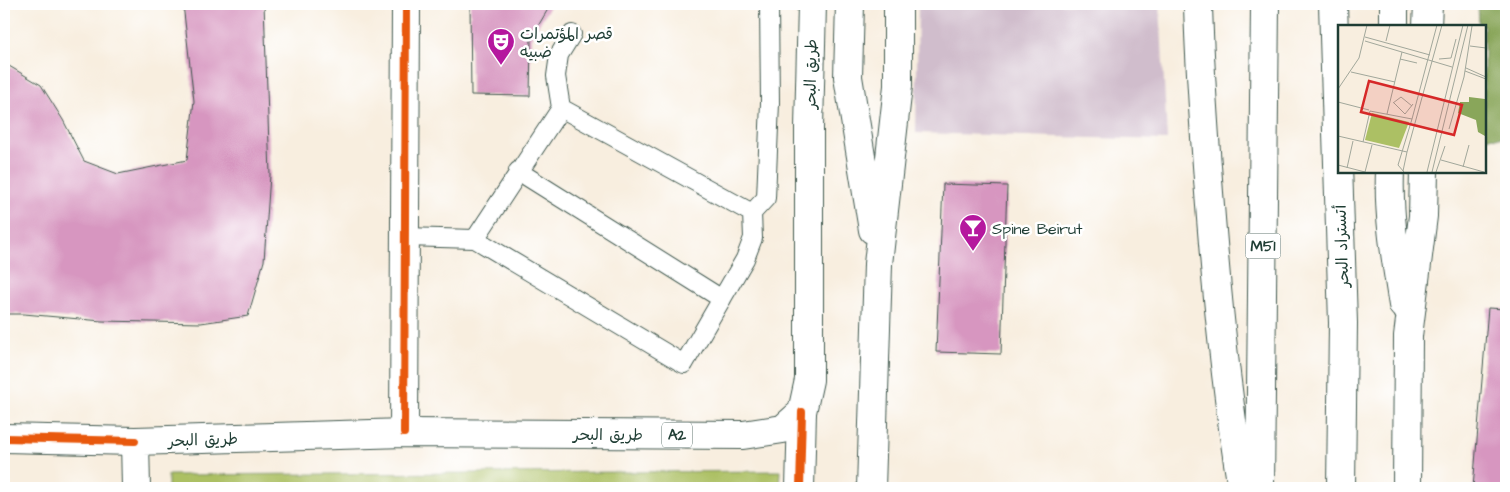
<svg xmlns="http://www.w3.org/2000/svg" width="1510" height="492" viewBox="0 0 1510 492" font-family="'Architects Daughter','Playpen Sans Arabic',sans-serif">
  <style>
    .industrial { fill: #d0bdcc }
    .green { fill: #acc064; stroke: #667e4c }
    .forest { fill: #89a65a; stroke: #547247 }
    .building { fill: #d796c0 }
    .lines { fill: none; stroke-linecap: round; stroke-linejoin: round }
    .lane-casing { stroke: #40584e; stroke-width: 20 }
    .street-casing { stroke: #40584e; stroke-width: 30 }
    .secondary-casing { stroke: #40584e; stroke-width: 30 }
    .highway-casing { stroke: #40584e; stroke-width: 30 }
    .lane { stroke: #fff; stroke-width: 18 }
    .street { stroke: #fff; stroke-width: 28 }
    .secondary { stroke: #fff; stroke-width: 28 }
    .highway { stroke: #fff; stroke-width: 28 }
    .cycleway-casing { stroke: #fff; stroke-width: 11 }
    .cycleway { stroke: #e8590c; stroke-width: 8 }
    .labels { text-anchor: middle; stroke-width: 5; stroke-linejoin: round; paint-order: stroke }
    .shield { fill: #fff; stroke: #627771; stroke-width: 1 }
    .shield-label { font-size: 15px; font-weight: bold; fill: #1f3d34 }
    .poi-label { font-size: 16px; fill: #1f3d34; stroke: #fff; text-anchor: start }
    .street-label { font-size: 16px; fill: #1f3d34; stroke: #fff }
    .inset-road { fill: none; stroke: #a1a79b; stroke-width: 1 }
    .view { fill: #d62828; fill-opacity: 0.15; stroke: #d62828; stroke-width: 2.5 }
    .inset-edge { fill: none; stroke: #1f3d34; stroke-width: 2.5 }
  </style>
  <rect width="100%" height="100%" fill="#fff"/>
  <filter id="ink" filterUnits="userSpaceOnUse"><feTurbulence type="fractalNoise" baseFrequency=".02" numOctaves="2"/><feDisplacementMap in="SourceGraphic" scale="10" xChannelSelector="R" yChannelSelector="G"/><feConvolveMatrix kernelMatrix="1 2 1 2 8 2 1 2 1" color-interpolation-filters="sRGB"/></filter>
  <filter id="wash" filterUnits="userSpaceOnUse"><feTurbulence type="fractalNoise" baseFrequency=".0096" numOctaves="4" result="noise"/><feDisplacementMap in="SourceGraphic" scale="20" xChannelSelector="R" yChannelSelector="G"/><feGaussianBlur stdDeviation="1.12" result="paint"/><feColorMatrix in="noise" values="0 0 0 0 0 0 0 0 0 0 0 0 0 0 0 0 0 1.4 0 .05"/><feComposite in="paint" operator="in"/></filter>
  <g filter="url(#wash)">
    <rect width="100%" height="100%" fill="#f8eedf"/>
    <!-- industrial -->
    <path class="industrial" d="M918,4H1160L1167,140L916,133Z"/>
    <!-- green -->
    <path class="green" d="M781,471L780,488H168V475Z"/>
    <!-- forest -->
    <path class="forest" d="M1478,4H1506V138L1484,137V26H1479Z"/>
    <g id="blocks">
      <!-- building -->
      <path class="building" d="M183,4H264L270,175L264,261L248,316L201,323L102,321L24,314H4V63L41,85L63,120L84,161L118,174L187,160L194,101Z
        M470,4H551L531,38L530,96L471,95Z
        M943,184L1007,186L1001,354L936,352Z
        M1488,308L1506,309V488H1473Z"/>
    </g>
  </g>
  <g filter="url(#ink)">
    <use href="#blocks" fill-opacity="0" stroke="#40584e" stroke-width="1"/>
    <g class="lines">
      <defs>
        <path id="lane" d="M561,108L556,76L559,55L572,34
          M518,171L722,299
          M405,237L475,239L561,108L752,213
          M475,239L684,364L745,259L753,238L752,213L766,198L770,103L769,4"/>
        <path id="street" d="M404,433L406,4
          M800,488L802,412"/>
        <path id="secondary" d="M4,438L135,441"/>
        <path id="highway" d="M850,4L848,77L873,230
          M1198,4C1200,80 1206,156 1212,231C1219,318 1228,403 1242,488
          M1333,4L1343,323L1341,488
          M1394,26V4
          M1427,26L1428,4
          M1390,171C1388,216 1396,261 1403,305
          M136,488L135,441L404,433L743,435L783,429L802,412L809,380V128L812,4
          M871,488L878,264L898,86V4
          M1260,488L1265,4
          M1407,488L1408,336L1423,216L1424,171"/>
      </defs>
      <!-- lane casing -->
      <use href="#lane" class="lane-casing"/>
      <!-- street casing -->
      <use href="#street" class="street-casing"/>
      <!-- secondary casing -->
      <use href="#secondary" class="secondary-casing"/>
      <!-- highway casing -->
      <use href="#highway" class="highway-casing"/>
      <!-- lane -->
      <use href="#lane" class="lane"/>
      <!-- street -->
      <use href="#street" class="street"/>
      <!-- secondary -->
      <use href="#secondary" class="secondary"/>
      <!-- highway -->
      <use href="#highway" class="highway"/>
      <defs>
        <path id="cycleway" d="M404,433L406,4
          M4,438L135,441
          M800,488L802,412"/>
      </defs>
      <!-- cycleway casing -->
      <use href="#cycleway" class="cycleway-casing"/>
      <!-- cycleway -->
      <use href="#cycleway" class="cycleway"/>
    </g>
  </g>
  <!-- icons -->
  <defs>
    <symbol id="theatre-pin" viewBox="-11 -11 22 30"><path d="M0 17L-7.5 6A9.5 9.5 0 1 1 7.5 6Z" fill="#b5179e" stroke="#fff"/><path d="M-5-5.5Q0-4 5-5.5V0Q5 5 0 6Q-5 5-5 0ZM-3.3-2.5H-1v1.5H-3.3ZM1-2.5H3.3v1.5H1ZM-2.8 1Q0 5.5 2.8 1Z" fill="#fff"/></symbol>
    <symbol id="bar-pin" viewBox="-11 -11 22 30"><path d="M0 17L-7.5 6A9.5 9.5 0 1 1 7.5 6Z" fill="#b5179e" stroke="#fff"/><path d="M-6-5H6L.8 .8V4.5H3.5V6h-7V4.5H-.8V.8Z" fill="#fff"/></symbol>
  </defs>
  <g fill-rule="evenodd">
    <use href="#theatre-pin" x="485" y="26" width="32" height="43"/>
    <use href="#bar-pin" x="957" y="212" width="32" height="43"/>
  </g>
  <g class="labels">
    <!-- shield labels -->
    <g class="shield">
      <rect x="1245.5" y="233.5" width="35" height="25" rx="4"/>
      <rect x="662" y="422.5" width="30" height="25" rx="4"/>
    </g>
    <g class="shield-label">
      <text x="1263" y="251">M51</text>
      <text x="677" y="440">A2</text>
    </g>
    <!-- poi labels -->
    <g class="poi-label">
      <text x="520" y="39">قصر المؤتمرات<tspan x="520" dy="18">ضبيه</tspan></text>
      <text x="992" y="234">Spine Beirut</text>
    </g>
    <!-- street labels -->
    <g class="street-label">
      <text transform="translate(810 74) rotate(-89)" y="6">طريق البحر</text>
      <text transform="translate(1341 246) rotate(-92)" y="6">أتستراد البحر</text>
      <text x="608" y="440">طريق البحر</text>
      <text transform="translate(203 439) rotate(-2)" y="6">طريق البحر</text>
    </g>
  </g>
  <!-- overview -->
  <g transform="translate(1338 25)">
    <rect width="148" height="148" fill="#f8eedf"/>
    <path d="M34,88L71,97L61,123L27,115Z" fill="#acc064"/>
    <path d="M131,72L147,74V111L140,107L138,95L120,88L122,77H131Z" fill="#89a65a"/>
    <path class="inset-road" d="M27,12L92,30M27,16L114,42M48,16L52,0M132,21L148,23M62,34L79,38M101,34L113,33L118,14M128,43L148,52M127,46L148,54M13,47L57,57M0,64L21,33L29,0M0,77L31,85M55,78L63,72L74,81M56,78L67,89L75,79M49,89L64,27M111,104L126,52L134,1M0,111L69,127L104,0M25,117L32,86L74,94L99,0M103,135L146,147M0,140L27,147M125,142L131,120M9,143L15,116M65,146L69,127M27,147L34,120M66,147L60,140L74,94M89,147L125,0M94,147L130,0M98,147L107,121"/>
    <path class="view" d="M31,56L124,80L116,110L23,87Z"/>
    <rect width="148" height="148" class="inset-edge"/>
  </g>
  <!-- margin -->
  <rect width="1510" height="492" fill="none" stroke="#fff" stroke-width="20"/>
</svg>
